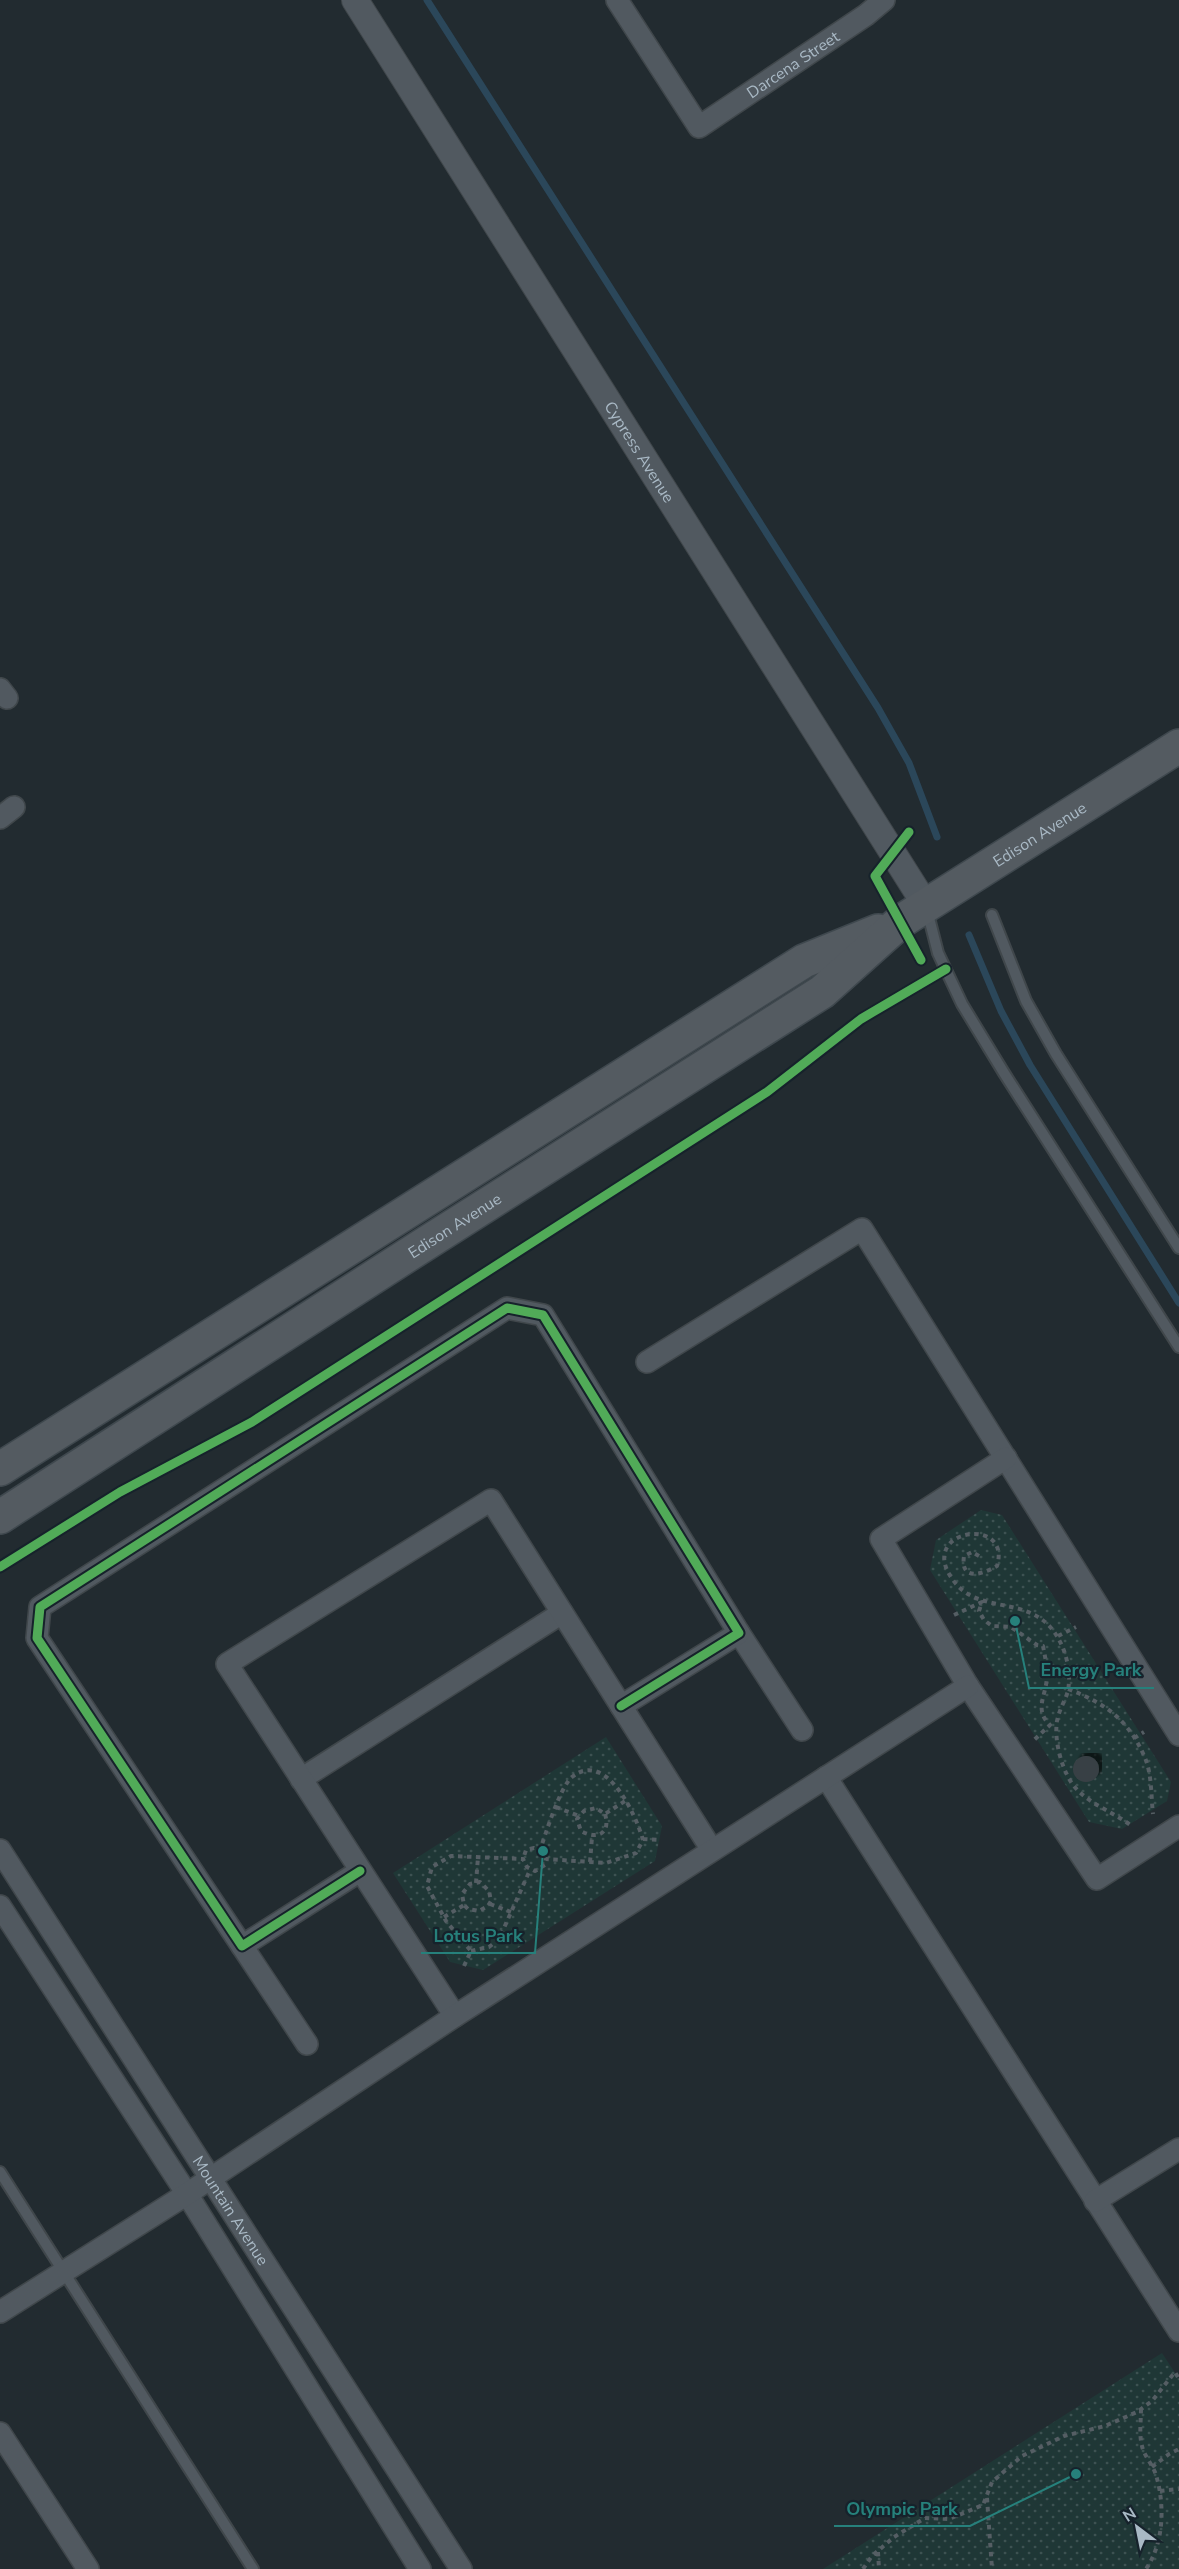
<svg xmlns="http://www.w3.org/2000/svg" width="1179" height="2569" viewBox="0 0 1179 2569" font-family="'Nunito Sans',sans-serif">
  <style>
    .park { fill: url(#park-dots) }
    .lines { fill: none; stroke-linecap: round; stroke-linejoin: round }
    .stream { stroke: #2b475a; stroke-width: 7 }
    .building { fill: #394045; filter: url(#shadow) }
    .service-casing { stroke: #40474b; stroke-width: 14 }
    .minor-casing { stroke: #40474b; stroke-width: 24 }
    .tertiary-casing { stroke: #40474b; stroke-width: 28 }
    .primary-casing { stroke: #3f484e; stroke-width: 36 }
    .path { stroke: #555e64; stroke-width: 4; stroke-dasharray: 4.5 4.5; stroke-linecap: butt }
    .service { stroke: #515960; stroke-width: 10 }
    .minor { stroke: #515960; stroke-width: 21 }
    .tertiary { stroke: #515960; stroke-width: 26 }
    .primary { stroke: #545b61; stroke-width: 33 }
    .cycleway-casing { stroke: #16222b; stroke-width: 13 }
    .cycleway { stroke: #51ab58; stroke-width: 9 }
    .labels { text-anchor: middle; stroke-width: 4.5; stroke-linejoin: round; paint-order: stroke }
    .street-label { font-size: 16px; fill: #a9b9c5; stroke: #16222b }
    .leader { fill: none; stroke: #26807b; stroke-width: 2 }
    .callout-dot { fill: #26807b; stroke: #16222b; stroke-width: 2 }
    .callout-label { font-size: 18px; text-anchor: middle; font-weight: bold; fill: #26807b; stroke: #16222b; stroke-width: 4.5; stroke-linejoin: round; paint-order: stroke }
  </style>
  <defs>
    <pattern id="park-dots" width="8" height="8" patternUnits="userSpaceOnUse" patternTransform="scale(1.5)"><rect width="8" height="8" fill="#1f3736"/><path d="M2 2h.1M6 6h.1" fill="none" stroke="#3d5252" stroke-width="1.8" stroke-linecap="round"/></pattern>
    <filter id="shadow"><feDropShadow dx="5.5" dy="-5.5" stdDeviation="1.5" flood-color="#0009"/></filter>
  </defs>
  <rect width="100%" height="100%" fill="#222b30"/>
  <!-- park -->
  <path class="park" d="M981,1510L1002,1515L1171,1782L1167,1801L1122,1829L1089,1822L930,1570L936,1540Z
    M606,1737L662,1826L655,1861L483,1970L450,1962L393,1873Z
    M1162,2353L1179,2379V2569H823Z"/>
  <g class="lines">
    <!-- stream -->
    <path class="stream" d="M427,0L878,708L909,763L937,837
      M969,935L1001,1011L1030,1065L1179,1303"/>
  </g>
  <!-- building -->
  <path class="building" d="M1073 1769a13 13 0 1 1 26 0a13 13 0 1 1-26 0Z"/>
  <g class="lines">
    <defs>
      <path id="service" d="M927,910L938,953L962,1004L1004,1073L1179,1347
        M992,915L1026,1001L1056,1054L1179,1248
        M0,2172L253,2569"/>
      <g id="minor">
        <path id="s1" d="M617,0L699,127L866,15L884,0"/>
        <path d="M0,689L7,698"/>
        <path d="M0,818L14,807"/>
        <path d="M647,1362L862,1229L1179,1735"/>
        <path d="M1006,1458L881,1539L968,1686L1097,1879L1179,1826"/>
        <path d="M739,1633L802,1730"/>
        <path d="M826,1777L1179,2331"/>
        <path d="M301,1779L562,1613"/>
        <path id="s2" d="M0,1850L461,2569"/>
        <path d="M360,1871L242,1946L37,1638L40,1607L507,1308L543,1315L739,1633L621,1706"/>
        <path d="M0,1906L187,2194L420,2569"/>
        <path d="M242,1946L307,2044"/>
        <path d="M455,2016L227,1664L491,1500L712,1850"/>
        <path d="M1095,2201L1179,2149"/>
        <path d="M0,2312L187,2194L455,2016L968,1686"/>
        <path d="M0,2433L88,2569"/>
      </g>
      <g id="tertiary">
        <path id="s3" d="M355,0L925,904"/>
      </g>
      <g id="primary">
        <path d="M0,1469L804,961L878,931"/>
        <path id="s4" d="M0,1517L428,1242L822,992L900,922L1179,746"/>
      </g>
    </defs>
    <!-- service casing -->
    <use href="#service" class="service-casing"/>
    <!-- minor casing -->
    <use href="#minor" class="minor-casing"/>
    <!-- tertiary casing -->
    <use href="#tertiary" class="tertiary-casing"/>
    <!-- primary casing -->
    <use href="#primary" class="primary-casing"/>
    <!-- path -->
    <path class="path" d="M979,1556L972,1552L964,1556C960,1582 983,1574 997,1566C1013,1513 909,1530 957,1585C984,1615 1033,1594 1058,1638C1067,1653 1071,1674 1068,1691C1065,1701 1059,1710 1057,1721C1054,1740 1061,1766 1071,1782C1086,1804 1113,1811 1133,1827
      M954,1615L982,1602L979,1611L984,1620L992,1626L1011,1627L1037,1645L1043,1646C1045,1656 1047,1666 1047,1675C1047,1695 1033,1709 1050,1725L1034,1740
      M1058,1636L1076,1627
      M1068,1689C1105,1703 1129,1720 1145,1758C1152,1774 1151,1797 1153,1814
      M1134,1738L1144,1732
      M556,1807L579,1816
      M605,1814C611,1834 597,1840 581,1831L577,1819L584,1811L596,1808L605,1814L625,1801
      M643,1839L659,1840
      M590,1862L592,1837
      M476,1883L478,1857
      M490,1904L511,1912
      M444,1917L464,1905L462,1894L470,1884L480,1882L489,1891L491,1901L488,1906L479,1911L468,1909L464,1905
      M471,1951L489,1947L499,1939L530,1870
      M464,1966L471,1951L446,1921L427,1886L432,1867L451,1856L523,1859L527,1867L535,1871L545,1865L546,1859L606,1863L636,1853L643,1840C636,1815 606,1749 572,1777C560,1787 546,1833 540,1850L534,1848L526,1850L523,1859
      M1141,2409C1141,2420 1139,2435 1142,2446C1144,2456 1153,2465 1156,2475C1165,2505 1164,2543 1146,2569
      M1152,2467L1169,2454L1179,2449
      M1160,2491L1179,2489
      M987,2498L992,2569
      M878,2552L879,2569
      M863,2569L872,2556L894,2537L925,2518L949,2519L983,2505L992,2482L1022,2456L1064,2436L1105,2426L1137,2412L1152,2401L1175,2372L1179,2379"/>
    <!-- service -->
    <use href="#service" class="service"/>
    <!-- minor -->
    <use href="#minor" class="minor"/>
    <!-- tertiary -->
    <use href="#tertiary" class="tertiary"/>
    <!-- primary -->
    <use href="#primary" class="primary"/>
    <defs>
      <path id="cycleway" d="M909,832L875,876L921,960
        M0,1567L120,1492L252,1422L767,1092L861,1019L946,969
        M360,1871L242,1946L37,1638L40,1607L507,1308L543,1315L739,1633L621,1706"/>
    </defs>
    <!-- cycleway casing -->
    <use href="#cycleway" class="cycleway-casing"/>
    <!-- cycleway -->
    <use href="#cycleway" class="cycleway"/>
  </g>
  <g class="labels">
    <!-- street labels -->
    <g class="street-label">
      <text dy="6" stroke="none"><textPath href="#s1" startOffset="264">Darcena Street</textPath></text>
      <text dy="6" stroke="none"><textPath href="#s3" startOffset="534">Cypress Avenue</textPath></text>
      <text dy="6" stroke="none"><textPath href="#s4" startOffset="1245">Edison Avenue</textPath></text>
      <text dy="6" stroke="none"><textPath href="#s4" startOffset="540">Edison Avenue</textPath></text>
      <text dy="6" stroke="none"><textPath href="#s2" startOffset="428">Mountain Avenue</textPath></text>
    </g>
  </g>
  <!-- callouts -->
  <path class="leader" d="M1015 1621L1029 1688H1154M543 1851L535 1953H421M1076 2474L970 2526H834"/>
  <g class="callout-dot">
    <circle cx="1015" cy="1621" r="6"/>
    <circle cx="543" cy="1851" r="6"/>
    <circle cx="1076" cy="2474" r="6"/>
  </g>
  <g class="callout-label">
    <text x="1091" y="1676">Energy Park</text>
    <text x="478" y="1942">Lotus Park</text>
    <text x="902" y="2515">Olympic Park</text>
  </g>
  <!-- north arrow -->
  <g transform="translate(1137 2527) rotate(328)" stroke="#16222b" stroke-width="4.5" paint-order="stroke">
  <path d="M0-4.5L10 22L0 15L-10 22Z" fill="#a9b9c5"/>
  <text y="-9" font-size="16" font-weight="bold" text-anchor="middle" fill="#a9b9c5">N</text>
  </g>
</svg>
